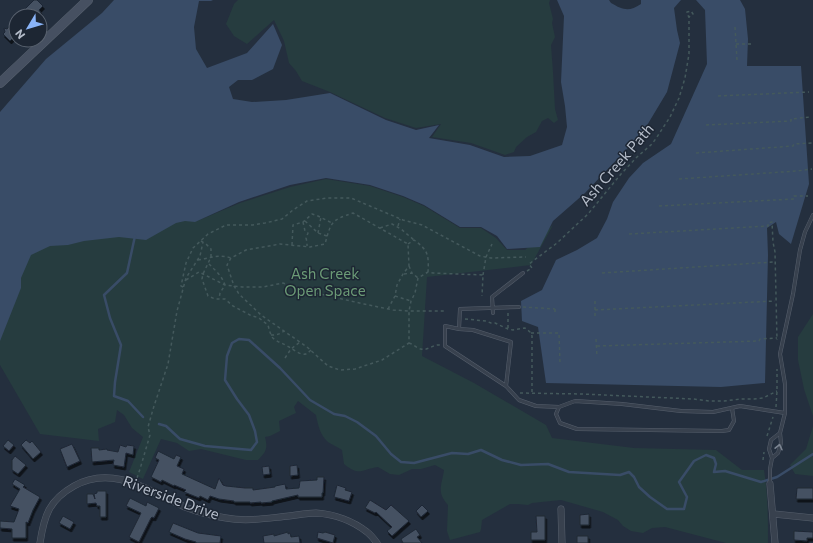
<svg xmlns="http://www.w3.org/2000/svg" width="813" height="543" viewBox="0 0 813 543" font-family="Commissioner,sans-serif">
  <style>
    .green { fill: #263c3f }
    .water { fill: #394c67 }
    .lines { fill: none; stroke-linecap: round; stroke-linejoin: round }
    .stream { stroke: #394c67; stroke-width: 2.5 }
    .building { fill: #455162; stroke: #1f2835; filter: url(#shadow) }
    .lane-casing { stroke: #565f6c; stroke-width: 4 }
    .street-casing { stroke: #565f6c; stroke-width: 7 }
    .secondary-casing { stroke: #565f6c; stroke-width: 10 }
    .path { stroke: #44595c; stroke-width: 1.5; stroke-dasharray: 3 3; stroke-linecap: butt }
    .lane { stroke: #38414e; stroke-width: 3 }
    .street { stroke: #38414e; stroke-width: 6 }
    .secondary { stroke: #465061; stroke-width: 9 }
    .oneway { stroke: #7c8592 }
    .labels { text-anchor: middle; stroke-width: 3; stroke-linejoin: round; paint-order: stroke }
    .street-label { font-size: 15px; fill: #b4bcc9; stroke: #1d2633 }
    .park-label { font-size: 15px; fill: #6b9a76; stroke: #1d2633 }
  </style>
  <defs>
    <filter id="shadow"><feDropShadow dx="1.5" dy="3" stdDeviation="0" flood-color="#0009"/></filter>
  </defs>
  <rect width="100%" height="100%" fill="#242f3e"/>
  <!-- green -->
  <path class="green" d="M238,0H550L549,3L553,19L552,23L555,37L551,45L553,72L555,109L558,120L554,123L548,118L542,121L536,132L527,137L516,147L514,152L505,155L471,143L432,137L441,124L416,128L385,118L330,92L302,81L296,71L289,63L284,41L274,20L247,44L234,36L226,24L234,4Z
    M326,179L370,186L403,197L424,206L460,228H481L496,238L507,250H525L553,225L531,265L427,277L422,356L474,383L546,425L552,438L634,448L716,450L742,470H764C768,494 768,518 768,543H726L665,527L652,528L643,533L631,531L623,526L618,520L603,512L561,500L532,503L528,505L518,504H510L482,520L481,529L480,532L450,540L447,531L448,505C436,492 442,485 444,470L435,465L421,469H412L399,475L390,474L378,467C362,469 360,477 344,464L342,450C338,447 332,445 328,442C320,435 318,425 316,415L298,401L294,407L296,413L279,421L280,431L270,436L265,437C268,449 266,452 258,460H246L201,449L189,451L177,443L161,439L143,479L129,472L143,437L132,428L124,415L117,410L115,422L98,429L99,441L40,434L0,365V316L30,250L47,242L195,217L197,221L240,203L290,187Z
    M813,314V416L804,389L798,360V337Z
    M813,426V476L795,474L790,465L806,449Z"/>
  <!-- water -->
  <path class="water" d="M114,0H213L211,1H199L194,27L196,49L207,68L247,53L273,24L282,45L273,69L252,80H238L229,87L233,99L252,102L286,100L330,93L386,120L416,130L439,125L429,138L470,145L504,157L530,156L562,145L567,127L565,106L561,82L564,16L557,0H609L611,3C623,10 629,12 641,4V0H684H681L674,8L677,30L680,43L667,92L643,132L585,193L553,221L540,247L507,249L497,236L481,227H460L424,205L403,196L370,185L326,178L290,185L239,202L195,222L185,221L176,223L146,240L119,237L84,241L68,245L50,246L31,255L21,278V288L0,341V112L46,59L102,13Z
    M696,0H740L745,9L748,39L747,66H801L809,184L791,244L779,234L776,222L767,228L768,255L765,383L721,387L546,383L538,327L522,321L521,301L542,290L556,260L577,250L597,238L607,219L613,202L629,178L643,163L671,144L707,64L705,10Z"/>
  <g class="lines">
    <!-- stream -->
    <path class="stream" d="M135,236L127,273L104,295L110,318L121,345L115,382L114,396L128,401L143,417
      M159,424L166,426L180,439L205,446L251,450L257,442L255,431L249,415L237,399L225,380L227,356L232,343L239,339L249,340L280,368L310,400L334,414L345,416L357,422L376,436L391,454L401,462L414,463L452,453L468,454L481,450L502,460L521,465L548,464L569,472L620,475L629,472L634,477L639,487L650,497L667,509H684L687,497L679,482L694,461L706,455L714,458L716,464L714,472L725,471L761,482L777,477L813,454"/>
  </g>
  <!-- building -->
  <path class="building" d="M34,0H37L43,6L39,10L41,13L37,16H30L24,10Z
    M16,19V35L10,41L3,34L5,32L4,28L7,29Z
    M8,440L14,445L9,451L3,446Z
    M26,440L30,443L32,441L41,452L33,459L21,445Z
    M72,444L80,461L67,467L60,449Z
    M120,445L126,447L127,445L134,446L133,455L126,453L124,467L113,465L114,460L92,462L91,448H99V450L107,449V450L118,452Z
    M158,451L174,459L176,455L181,457L177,466L184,469L182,474L215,489L219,478L223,485L226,486L245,488H253V490L275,487V486L285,484L286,489L299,488L300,481L317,480V477H324L323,493H322V497H298V495L272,501V502L261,503V502L250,503V502H234V501L219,499L210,496L208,500L200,496L199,498L184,492L186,490L174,485V486L162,480L161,482L151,477L159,460L155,458Z
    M15,456L26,465L18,474L12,470V460Z
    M297,465L298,475L290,476V466Z
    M269,466L270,474L263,475L262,467Z
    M15,479L25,485L23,487L40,497L33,510L28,523L26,522V538H12V529L0,528V521L14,522L19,509L10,506L20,489L12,484Z
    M337,485L346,488L345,490L352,492L349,501L334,497Z
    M797,488H813V499H796Z
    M97,491H106V517H100V506H97L96,503L87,504V494H93L95,499L94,494L97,493Z
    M130,498L146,506L147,502L159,508L154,518L152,517L151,518L139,542L129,537L141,513L126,506Z
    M370,500L386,510L391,505L409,521L392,536L387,531L392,527L376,512L375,513L365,508Z
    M422,505L428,511L421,517L416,511Z
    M589,514V525H580V515Z
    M63,516L74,522L70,529L59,523Z
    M536,516H545V540H531V532H537Z
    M173,523L198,533L221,536L220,543H196V542L185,539L169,532Z
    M416,529L420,535L417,537L422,543H403L401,539Z
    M794,531L813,532V538H807V541L794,540Z
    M288,532V534L290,533L291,537L299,536L300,543H264L263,536L274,534V536Z
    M318,532L323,533L325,532L335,535L333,543L317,538Z
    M577,536H588V543H577Z"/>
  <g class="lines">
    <defs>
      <path id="lane" d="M493,313L492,297L523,273
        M459,329L460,309L519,307
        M506,386L511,342L473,330L459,329L445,326V346L506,386L519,400L536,406L559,407L575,401L622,404L681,411L713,412L740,406L785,413
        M559,407L556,414L560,423L577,429L722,431L729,430L734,421L732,408
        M772,458L778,453L781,443L780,433L785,413V384L780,354L793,294L800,250L805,232L813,215
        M770,484V469L772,458L769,449L771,440L780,433"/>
      <path id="street" d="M770,484L775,543
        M561,509L562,543
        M774,514L813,518
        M40,543C44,516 49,500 74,486C113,464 149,491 185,507C198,512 212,516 226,518C247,522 268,518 289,516C298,515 307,513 316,513C334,514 353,521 367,532C371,535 374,539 377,543"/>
      <path id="secondary" d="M0,83L88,0"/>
    </defs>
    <!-- lane casing -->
    <use href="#lane" class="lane-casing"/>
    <!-- street casing -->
    <use href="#street" class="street-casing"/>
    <!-- secondary casing -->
    <use href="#secondary" class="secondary-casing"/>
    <!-- path -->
    <path class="path" d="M735,27L737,60
      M736,44H751
      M718,96L809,92
      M706,125L791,121V119L810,117
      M696,153L793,146L794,144L812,143
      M679,179L797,171L812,169
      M659,206L794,199V196H808
      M305,221L318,233L327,236
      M303,222L305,231L308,233L306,238L307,242V246
      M398,226L400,219
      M380,228L392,224L401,229L414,240
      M318,233L321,217
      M629,234L768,226V223L772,222L773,242L775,252L777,340
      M201,241L206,244L211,249V257L203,274L202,279L208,296L215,299H225L233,306L250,315L259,318L268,325C269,329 270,333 272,337C276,342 283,343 289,347C293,349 297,353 302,354C306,355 308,353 311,350
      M408,244L414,240C428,250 429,255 428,272
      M292,245L293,225L303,222L312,214L318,216L332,223
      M198,260C209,258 220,254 231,258
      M209,264C215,270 222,276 225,285L220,293L219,299
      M409,266L412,273
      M527,271L532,268L529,264L557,243L588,214L621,174L637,157L652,144L657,137L670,117L679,98L685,78L689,54V17L687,14V12L691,11L693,14L689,17
      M602,273L774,262
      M404,274L412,273L418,278
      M483,275L486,257L492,244
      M186,280L199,272L225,285L242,287H263L283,283L307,291L364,304L393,310L409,311H445
      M183,287L181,286L186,263L193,248L208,234L226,225H253L265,223L282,219L293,210L307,201L327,198H351L403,220L422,225L480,256L491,258L526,257
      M395,296L411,301
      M595,301V319
      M523,307L555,309
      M388,309L395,296L397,285L403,274L409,266L408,244L353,213C331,220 331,222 325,244L310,247L280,244L246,250L231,258L227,265L234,286L239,294L261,315L307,347L328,366L340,370L355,369L382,360L409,343V311L411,301L415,293L418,278L428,272L433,273L483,275L482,296
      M595,310L775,301
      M555,312V306
      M508,313V329
      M465,319L486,321L491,323H495L508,329L513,330L525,328L530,332L532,336V393
      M531,333H559L560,363
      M271,335C277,335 280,334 284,331
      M596,339L597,357
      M409,343C413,344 418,349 421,349C428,351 433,344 440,345
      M597,346L759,341L760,339L777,338
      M285,358L291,349L300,342
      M520,393L582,394L693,399L709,401H724L741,399H754L763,398L777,391
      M776,407L777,391V369
      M767,436L773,417
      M763,460L764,452
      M137,478L140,469L150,435L148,427L154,406L168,364L177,311L186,278L200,256L203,242"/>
    <!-- lane -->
    <use href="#lane" class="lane"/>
    <!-- street -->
    <use href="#street" class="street"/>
    <!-- secondary -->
    <use href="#secondary" class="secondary"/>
  </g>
  <!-- one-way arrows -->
  <defs><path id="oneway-chevron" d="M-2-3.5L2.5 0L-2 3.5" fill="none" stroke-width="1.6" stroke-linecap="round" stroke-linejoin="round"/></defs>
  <use class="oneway" href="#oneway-chevron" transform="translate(779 447) rotate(-77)"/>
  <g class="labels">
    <!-- street labels -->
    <g class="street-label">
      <text transform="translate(617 165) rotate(-49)" y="5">Ash Creek Path</text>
      <text transform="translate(171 498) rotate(20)" y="5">Riverside Drive</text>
    </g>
    <!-- park labels -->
    <g class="park-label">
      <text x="325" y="279">Ash Creek<tspan x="325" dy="17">Open Space</tspan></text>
    </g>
  </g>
  <!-- north arrow -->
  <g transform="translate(28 28) rotate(232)"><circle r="19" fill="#1d2633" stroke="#59626f"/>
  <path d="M0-3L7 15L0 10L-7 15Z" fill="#8ab4f8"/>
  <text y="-6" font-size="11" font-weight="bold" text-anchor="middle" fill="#b4bcc9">N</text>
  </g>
</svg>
